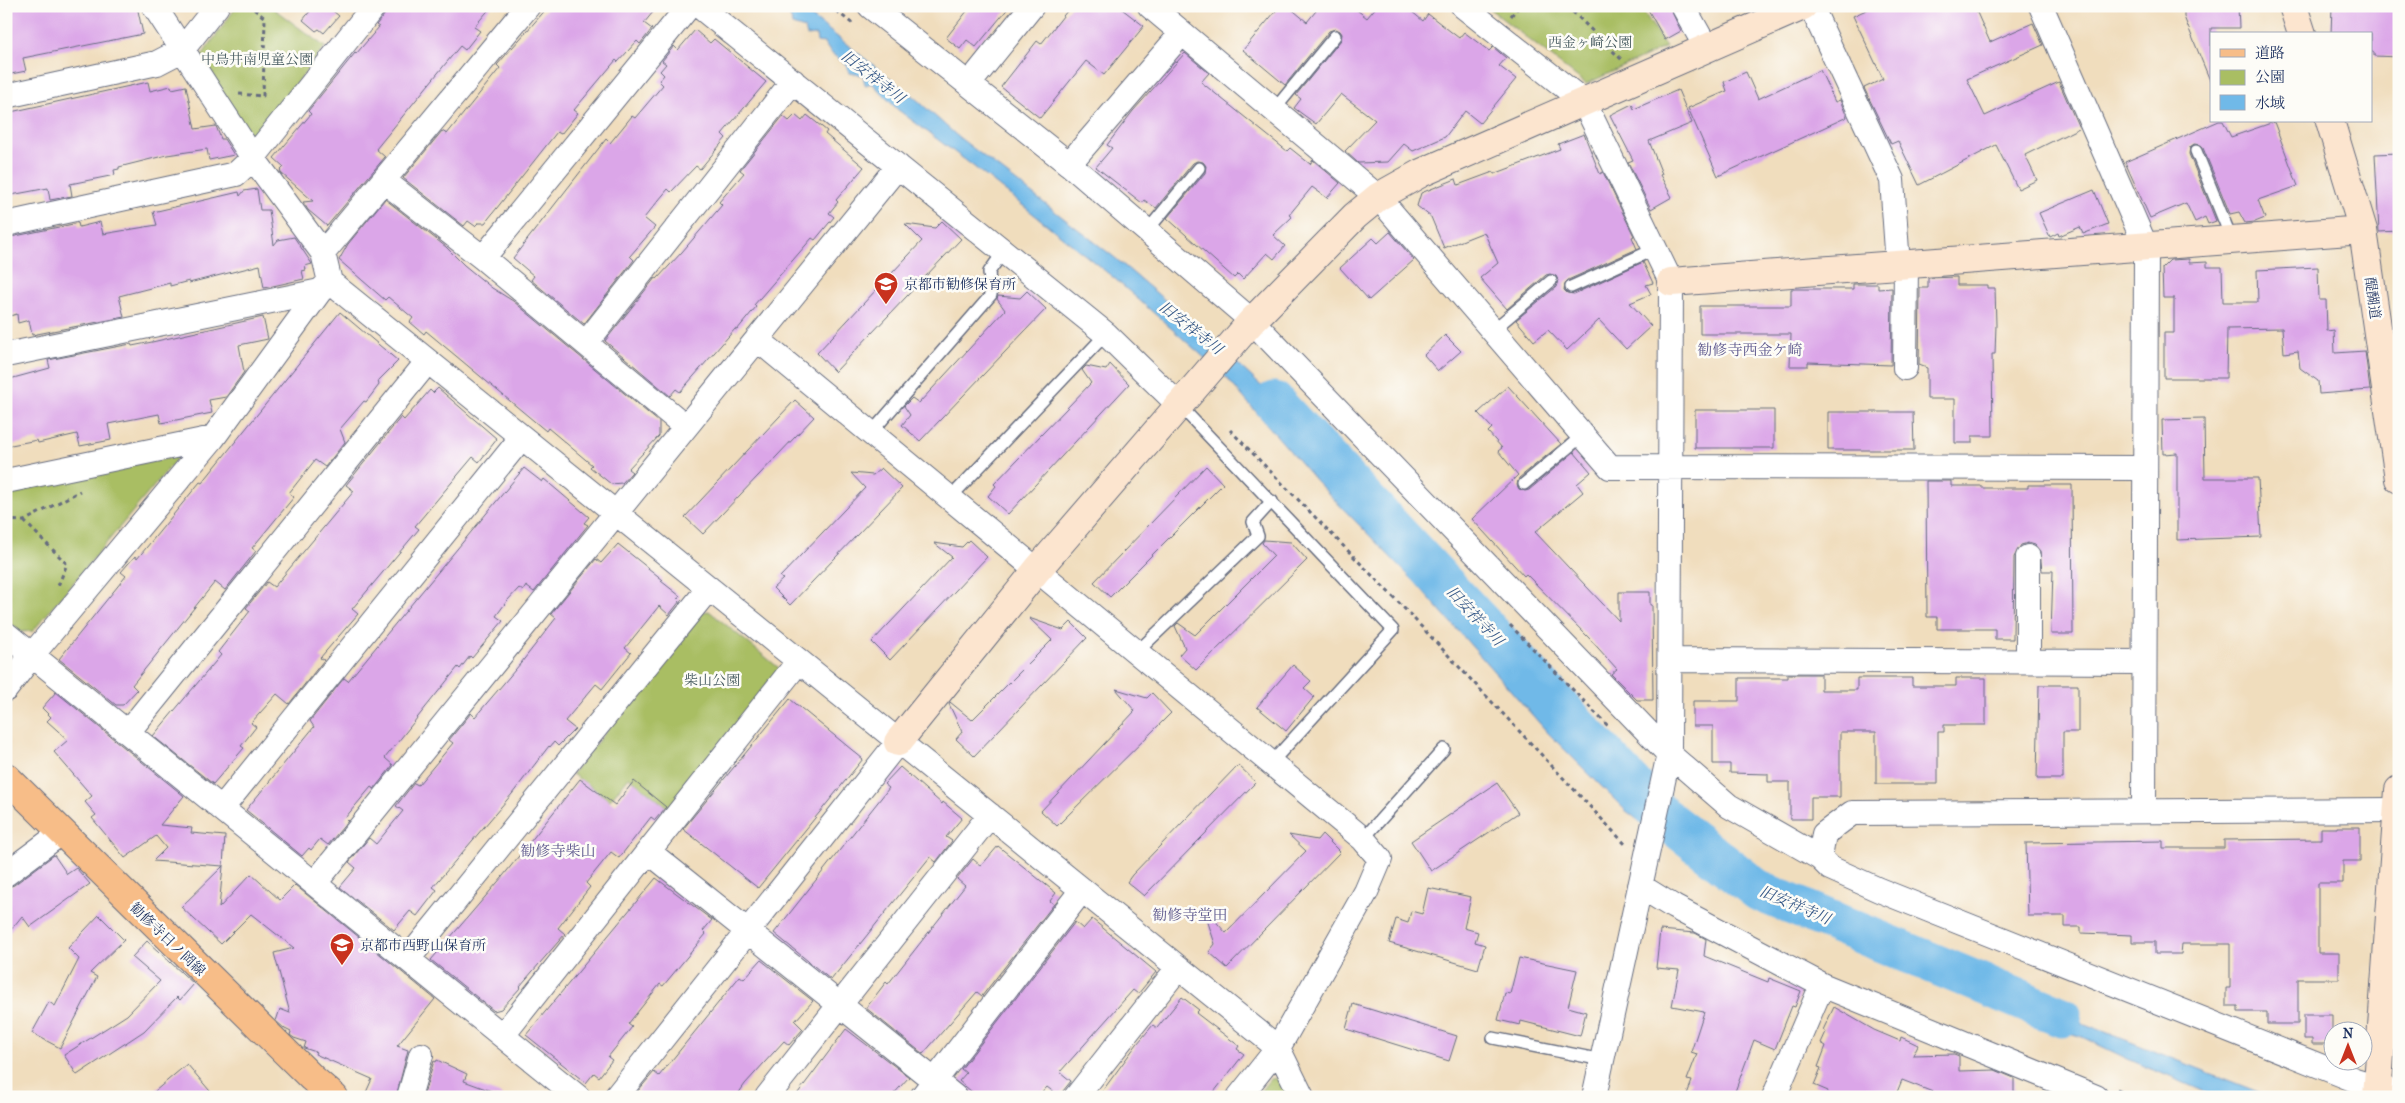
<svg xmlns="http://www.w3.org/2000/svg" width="2405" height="1103" viewBox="0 0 2405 1103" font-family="'IM FELL French Canon','Noto Serif JP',serif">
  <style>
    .green { fill: #a9be63; stroke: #627660 }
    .water { fill: #70b9e8; stroke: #4674a3 }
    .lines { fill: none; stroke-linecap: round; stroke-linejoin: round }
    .river { stroke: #70b9e8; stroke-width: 41 }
    .building { fill: #dba6e8 }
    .lane-casing { stroke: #666c7f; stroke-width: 14 }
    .street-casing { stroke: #666c7f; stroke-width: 26 }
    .secondary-casing { stroke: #666c7f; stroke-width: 30 }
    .primary-casing { stroke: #666c7f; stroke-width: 30 }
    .path { stroke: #666c7f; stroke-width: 3; stroke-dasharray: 4 4; stroke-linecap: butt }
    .lane { stroke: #fff; stroke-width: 11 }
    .street { stroke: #fff; stroke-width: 24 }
    .secondary { stroke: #fce5cf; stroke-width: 28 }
    .primary { stroke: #f7bd88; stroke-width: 28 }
    .labels { text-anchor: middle; stroke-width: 5; stroke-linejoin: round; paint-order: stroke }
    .park-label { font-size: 14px; fill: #465a60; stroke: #fdfcf7 }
    .poi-label { font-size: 14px; fill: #1b2f5e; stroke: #fdfcf7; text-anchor: start }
    .street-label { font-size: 14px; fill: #1b2f5e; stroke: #fdfcf7 }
    .water-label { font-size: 15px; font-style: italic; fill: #355887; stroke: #fdfcf7 }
    .neighbourhood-label { font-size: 15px; fill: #5e598e; stroke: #fdfcf7 }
  </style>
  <rect width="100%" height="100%" fill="#fdfcf7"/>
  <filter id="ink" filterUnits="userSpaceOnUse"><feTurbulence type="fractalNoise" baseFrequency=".02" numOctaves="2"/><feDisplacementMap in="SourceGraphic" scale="10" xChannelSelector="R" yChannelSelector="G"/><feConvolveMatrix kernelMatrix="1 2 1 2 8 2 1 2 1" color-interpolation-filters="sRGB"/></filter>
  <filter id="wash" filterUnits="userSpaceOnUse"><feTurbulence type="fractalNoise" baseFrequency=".0096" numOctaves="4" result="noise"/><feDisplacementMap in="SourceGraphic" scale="20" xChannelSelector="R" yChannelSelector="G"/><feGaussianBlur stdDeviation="1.12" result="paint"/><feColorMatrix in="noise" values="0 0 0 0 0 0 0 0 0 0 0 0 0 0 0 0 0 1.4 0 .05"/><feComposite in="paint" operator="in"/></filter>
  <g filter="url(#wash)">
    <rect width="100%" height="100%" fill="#f0ddbd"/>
    <!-- green -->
    <path class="green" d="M237,6H270L325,47L260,132L249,133L200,58Z
      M1486,6H1640L1666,47L1586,84Z
      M179,456L33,631L21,632L6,620V487Z
      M709,611L779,668L669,809L629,777L610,800L572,774L701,612Z
      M1280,1078L1289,1097H1256L1270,1079Z"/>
    <!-- water -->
    <path class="water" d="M770,6H795L797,11L805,12L816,20L915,98L956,135L1114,257L1212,340L1301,423L1331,474L1394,530L1415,563L1591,753L1678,834L1739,870L1785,907L1836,931L2011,995L2271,1097H2217L2128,1059L2080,1036L2003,1011L1976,996L1948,987L1926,976L1866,955L1752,901L1681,853L1625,810L1549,734L1416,583L1317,482L1223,374L1114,278L973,166L897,109L872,83L865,85L863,75L849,73L847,65L831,53L824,43L817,42L816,35L807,36L805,29L792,25L791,18L785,10H770Z"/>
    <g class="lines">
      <!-- river -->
      <path class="river" d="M1274,402L1662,816L1759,891L2062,1017"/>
    </g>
    <g id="blocks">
      <!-- building -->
      <path class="building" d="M6,6H137L143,34L23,58L26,71L6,75Z
        M314,6H327L339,16L324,33L319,29L316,31L303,20Z
        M387,6H492L474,27L480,31L465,50L460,46L376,149L385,157L327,226L308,210L303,202L313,201L281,173L280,171L284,167L274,158L311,114L308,111L355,53L356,54L379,27L376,25L385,14Z
        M549,6H658L644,23L652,29L640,44L637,41L618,62L616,60L574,110L578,113L561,134L557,132L485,223H478L475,226L468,221L464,226L403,178L442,131L447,134L500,68L497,65Z
        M971,6H1010L976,47L967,40L960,49L946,38Z
        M1071,6H1118L1144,26L1104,75L1086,61L1040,118L1001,87L1037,41L1041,44Z
        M1280,6H1288L1307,22L1320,6H1352L1367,18L1377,6H1405L1423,21L1428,14L1459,38L1464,32L1489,51L1493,47L1506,58L1499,66L1516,79L1480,123L1465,111L1445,137L1413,151L1404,144L1388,162L1358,163L1345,151L1375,120L1341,94L1316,124L1294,108L1301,99L1296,95L1341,40L1342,34L1340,31L1336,29L1329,31L1285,85L1243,50Z
        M1646,6H1669L1681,31L1665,40Z
        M1875,6H1974L1990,42L2033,23L2043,45L1967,79L1985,116L2059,82L2079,128L2025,155L2037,180L2018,189L1996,145L1919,185L1898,141L1891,144L1864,88L1883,79L1853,16Z
        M2184,6H2238L2239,28H2211V83L2184,17Z
        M2332,6H2399V57L2374,56V52H2371V34H2331Z
        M695,30L710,43L714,39L766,82L722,134L726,138L700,169L696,166L671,192L668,189L644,218L655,227L630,256L634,260L584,324L531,280L534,276L513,258L606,139L610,143L632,116L635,118L663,85L659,81L664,75L660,71L666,64L662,61L674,46L678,50Z
        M1185,53L1209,73L1201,82L1287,151L1290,148L1310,164L1313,160L1340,183L1327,198L1312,187L1289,215L1292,217L1273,235L1285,246L1274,259L1267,253L1243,279L1238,274L1234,278L1167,218L1205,173L1206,166L1203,162L1197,161L1193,163L1156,208L1144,200L1142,203L1096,167L1112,148L1107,145L1133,111Z
        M1820,70L1835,102L1840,100L1847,117L1718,176L1688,108L1727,91L1724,82L1746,72L1758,99Z
        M148,82L150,91L171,86L172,89L186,86L195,129L216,126L221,139H224L234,155L209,160L207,149L167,155L119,167V169L114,170L115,175L70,184L72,196L50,200L48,188L6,196V113Z
        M1678,90L1692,123L1649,141L1662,174L1660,175L1672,197L1651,209L1628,162L1633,160L1610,115L1632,104L1634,109Z
        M795,115L802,121L807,115L827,131L825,134L864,167L836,200L838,202L829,213L834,217L815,240L812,238L754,305L756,307L737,330L735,329L680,392L676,389L670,396L605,341L655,278L657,279L682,252L722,205L719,202L744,173L740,170L783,116L789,121Z
        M2219,121H2223L2231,137L2274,122L2298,186L2258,200L2265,218L2255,222L2245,223L2239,212L2230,214L2203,148L2200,145L2194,144L2190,147L2189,154L2216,221L2208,224L2205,217L2195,222L2186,203L2150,218L2125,162Z
        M1584,134L1600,174L1603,172L1634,236L1632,237L1637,249L1568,280L1565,283L1564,290L1567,293L1574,294L1643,262L1653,283L1646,285L1651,294L1630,303L1651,326L1626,349L1599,320L1567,350L1548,330L1534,341L1516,320L1556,287L1558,280L1556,276L1550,274L1546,275L1507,309L1480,278L1498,263L1484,232L1444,248L1431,217L1417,206L1421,193L1456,179L1458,185L1493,172L1494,174L1560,149L1558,144Z
        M2399,153V231L2379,232L2375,154Z
        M257,189L260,210H269L274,245L278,240L294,237L312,264L305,266L306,270L302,271L304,279L264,288L260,265L189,283V281L170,286V283L119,296L124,317L32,335L29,320L18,323L17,314L6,317V238L78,223L79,227L100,222L103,234L157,225L153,212L239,192L240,196L244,191Z
        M2094,190L2108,224L2083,234L2080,227L2059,236L2058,233L2050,237L2039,213Z
        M385,199L446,247L464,265L492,288L513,301L659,422V436L628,469L632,472L622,483L611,484L590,467L592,465L548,428L546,431L426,331L424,334L410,322L413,318L388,297L385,300L339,260L348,244Z
        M942,221L961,239L835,372L817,353L922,241L905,224L935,228Z
        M1390,232L1414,260L1369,300L1340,268L1373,238L1378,243Z
        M2189,259V263L2207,262V267H2222L2223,302H2258L2257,270L2318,267L2319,300H2326L2327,331L2334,330L2335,353L2365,351L2370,390L2319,394L2318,381L2300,368L2298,351L2284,353L2282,328L2227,329L2226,378H2164V333H2174V298H2163L2162,268L2170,260Z
        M1957,277V285H1987V288H1995L1996,325L1995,354H1992L1993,436H1972V443H1955V399H1927V368L1919,365L1920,288H1928V278Z
        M1853,284H1878V289L1892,288L1891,365L1808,362V366H1790L1791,334H1700V306H1791V289H1853Z
        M1027,291L1046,309L920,441L902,425L910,415L904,406L912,398L919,403L1005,310L997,299L998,296L1020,298Z
        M340,312L398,361L378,381L379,385L366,402L364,401L340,429L345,442L325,467L315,460L289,493L294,497L252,548L256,551L225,590L215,582L132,685L137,690L123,705H116L59,659L126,576L121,572L135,556L137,559L200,482L202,483Z
        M263,317L268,339L239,345L244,372L226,397L209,400L212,413L161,423L159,414L108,424L111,440L80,446L77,434L38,443L37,440L6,446V380L50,368L48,360L131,344L132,346L152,342Z
        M1445,335L1461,351L1438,371L1424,355Z
        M1110,364L1129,384L1008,514L988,496L996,486L994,484L1091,383L1082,370L1086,366L1106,370Z
        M1508,386L1561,444L1519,478L1517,485L1519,489L1525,491L1529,490L1574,452L1591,472L1577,484L1583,492L1535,532L1619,621V592H1650V605H1652L1653,700H1637L1611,674L1617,669L1589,638L1526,574L1524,576L1472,519L1518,475L1498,451L1502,448L1488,432L1492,428L1478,413Z
        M438,388L497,439L479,462L473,457L415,526L419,529L352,609L358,614L320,658L324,660L289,704L277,694L251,723L256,727L241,746L244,748L213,784L153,736L221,655L218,652L250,611L246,608L267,582L274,587L354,491L346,485L401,417L404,420L430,390L433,393Z
        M795,400L814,417L703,534L685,517Z
        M1695,410H1774V448H1695Z
        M1828,412H1913L1914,450H1828Z
        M2204,419L2205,478H2258L2261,537L2177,540V453L2163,454L2162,420Z
        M1206,466L1223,484L1110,597L1094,582Z
        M524,468L542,482L544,479L589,517L584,523L588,525L534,592L526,586L523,591L519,588L507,601L496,616L503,621L472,658L470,656L460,669L458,667L385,758L393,765L374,789L371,787L345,818L348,821L328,845L320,839L311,850L309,848L302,856L246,810L314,727L310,721L344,678L348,681Z
        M881,468L902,488L790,605L773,588L783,579L780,577L865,488L851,473L873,475Z
        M1926,481H1951V486H1982V488H2028V485H2072L2073,634H2051L2053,571H2042L2040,551L2035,545L2028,543L2021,545L2014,557L2013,639H1995V629H1937V617H1927Z
        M969,540L987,557L890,660L872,642L952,557L934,543L962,547Z
        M1264,540L1291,542L1307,560L1196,670L1179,655L1185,648L1175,626L1178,623L1195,635L1274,556L1262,543Z
        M618,544L663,580L661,581L680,596L678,599L680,601L669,615L659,606L625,648L631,653L602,689L596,684L565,721L575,729L558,746L554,742L550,747L549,746L512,794L433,887L437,890L417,916L410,911L394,930L340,887L356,868L349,862L369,838L376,844L403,811L396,806L414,783L418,785L453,743L449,740L471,713L475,717L521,663L556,618L551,614L596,559L601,563Z
        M1029,618L1063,630L1071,622L1087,638L974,756L956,739L962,732L949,704L950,702L972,720L1052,640Z
        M1293,665L1311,681L1304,688L1314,697L1286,731L1257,707Z
        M1788,674H1821V690H1857V678H1912V686H1956V678H1986V725H1944V732H1938V784H1876V732H1840V797H1811V819H1790V782H1768V774L1730,773V764H1713V726H1693V701H1739V678H1788Z
        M2039,685H2078V732H2063V779H2037Z
        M1116,689L1147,698L1152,693L1171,713L1057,826L1041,811L1135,711Z
        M56,692L184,796L160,825L192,828L191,833L225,836L223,866L153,861L166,848L156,836L125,858L92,818L96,815L85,802L92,796L54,752L68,740L47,721L51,717L42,708Z
        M790,699L863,759L758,888L683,829Z
        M1238,765L1256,782L1144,896L1127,882L1132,875Z
        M900,767L942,804L943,802L962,818L946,837L952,841L936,862L930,857L831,980L774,933L889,788L884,784Z
        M580,779L615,805L634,781L666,807L655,820L651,817L619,858L611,852L586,883L590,887L558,928L565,934L520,986L521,987L501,1009L494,1011L431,960L503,876Z
        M1497,783L1518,813L1431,871L1411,841Z
        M2337,827H2360V861H2343V883H2318V953H2339V979H2298V1024H2267V1012H2238V1006H2226V988H2230V944H2182L2181,954H2155V942H2132V935L2081,933V927H2065V916H2028L2026,843L2163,841V848H2224V840L2321,839V828H2337Z
        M1322,834L1340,852L1227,968L1209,952L1215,944L1203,907L1226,933L1306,851L1289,835L1317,840Z
        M998,846L1056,893L1050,901L1054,904L982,996L977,992L923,1054L866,1008L886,982L888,984L965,886L957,879L973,859L981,866Z
        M54,855L67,874L76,868L90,884L30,927L22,916L6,936V888L14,885Z
        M223,866L219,908L251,874L280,900L295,885L435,999L397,1046L408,1050L396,1097H364L372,1079L315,1054L316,1052L304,1048L306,1042L294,1038L290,1035L291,1032L285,1029L276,1021L280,1009L290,1013L274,953L294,948L251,914L221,944L181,907Z
        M656,878L712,920L703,931L706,934L663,986L660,984L628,1024L632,1027L608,1057L612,1060L599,1077L594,1073L586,1083L526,1035Z
        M1428,888L1471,897L1464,928L1478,932L1475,942L1485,945L1478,969L1389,943L1396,919L1408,923L1411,911L1422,914Z
        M99,915L124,940L90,973L97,977L60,1048L32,1033L49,1002L55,1006L79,959L68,948Z
        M1092,919L1156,972L1138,994L1133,990L1060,1072L1071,1081L1059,1096L1047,1087L1038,1097H978L959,1081L966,1073L961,1069L1075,922L1083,929Z
        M1660,930L1695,933L1706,939L1704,956L1768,982L1769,978L1801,991L1795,1007L1792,1006L1775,1049L1754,1040L1733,1097H1686L1692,1081L1687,1080L1697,1054L1691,1052L1704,1012L1672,1006L1679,970L1656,968Z
        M147,941L194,984L180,1000L177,997L144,1031L77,1075L64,1055L127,1015L160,981L132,957Z
        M1519,958L1577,970L1568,1007L1586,1012L1580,1036L1521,1021L1520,1025L1498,1020L1505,993L1510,994Z
        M761,960L813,1001L795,1021L803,1029L789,1045L784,1041L745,1084L736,1097H643L637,1092L654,1072L659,1076L740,976L744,979Z
        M1182,997L1199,1010L1196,1013L1239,1046L1237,1049L1244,1054L1210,1097H1098L1137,1044L1153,1025L1157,1028Z
        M1353,1004L1457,1036L1449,1061L1346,1029Z
        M1834,1007L1874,1030L1900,1041L1901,1037L1918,1045L1913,1055L1954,1054L1959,1056V1071L1995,1070L2014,1078V1097L1943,1096L1902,1080L1895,1097H1826L1828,1091L1814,1085L1821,1068L1818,1067L1826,1046L1821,1043L1826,1032L1823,1030Z
        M2304,1015H2332V1044H2312V1039H2304Z
        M846,1029L909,1077L891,1097H795Z
        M437,1060L467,1074L464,1081L502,1095V1097H423L434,1061L436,1062Z
        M187,1064L215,1097H148Z"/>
    </g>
  </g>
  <g filter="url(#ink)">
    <use href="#blocks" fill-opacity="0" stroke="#666c7f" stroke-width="1"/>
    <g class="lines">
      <defs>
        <path id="lane" d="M1274,110L1335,36
          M2196,151L2232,240
          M1147,231L1199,168
          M1571,287L1655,249
          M1492,331L1551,281
          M1180,406L1393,630L1271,763
          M871,433L991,295L989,272L1004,251
          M1524,484L1582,436
          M950,498L1106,334
          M1137,652L1258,536L1253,522L1272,501
          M1363,839L1444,749
          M1493,1038L1602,1060"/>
        <path id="street" d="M154,6L253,158L323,253L330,282L1278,1048L1302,1097
          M699,6L1106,334L1180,406
          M870,6L1069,164L1252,321L1669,754L1729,806L1820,858L1830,868L1879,890L2355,1080L2399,1093
          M1150,6L1378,197L1610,467L2145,468
          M1463,6L1584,102L1671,282L1669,754L1594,1097
          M1683,6L1707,49
          M1811,6L1892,180L1898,265
          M2041,6L2146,247L2144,811
          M969,84L1032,6
          M6,96L157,63L182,50L217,6
          M1069,164L1182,33
          M384,181L483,258L685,426
          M6,224L236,174L253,158L374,6
          M323,253L528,6
          M483,258L689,6
          M757,339L1363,839L1380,859L1366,892L1278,1048L1239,1097
          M586,343L793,81
          M6,355L320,291
          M1905,368L1906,264
          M6,481L213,438
          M6,634L578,1097
          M1671,660L2144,662
          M2028,661V557
          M6,689L32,655L213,438L320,291L330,282
          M128,732L428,361
          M222,808L522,437
          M649,852L955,1097
          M1820,858L1824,834L1852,813L2396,810
          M6,874L61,833
          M315,883L898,166
          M1640,886L1674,907L1822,985L2096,1097
          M408,959L709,588
          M503,1035L799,661
          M409,1097L421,1055
          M616,1097L898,742
          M767,1097L990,815
          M922,1097L1082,890
          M1076,1097L1178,968
          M1774,1097L1822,985"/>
        <path id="secondary" d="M2293,6L2302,34
          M2330,121L2363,230L2399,479
          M1671,282L2363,230
          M898,742L1037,570L1252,321L1355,216L1378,197L1421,173L1803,6
          M2377,1097L2399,790"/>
        <path id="primary" d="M6,777L312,1078L334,1097"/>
      </defs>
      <!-- lane casing -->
      <use href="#lane" class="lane-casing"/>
      <!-- street casing -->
      <use href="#street" class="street-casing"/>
      <!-- secondary casing -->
      <use href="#secondary" class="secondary-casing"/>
      <!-- primary casing -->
      <use href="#primary" class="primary-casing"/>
      <!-- path -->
      <path class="path" d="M830,6L854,25
        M1567,6L1622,60
        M1511,16L1519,6
        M239,94L263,96L265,18L250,6
        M1230,430L1402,606L1626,845
        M6,520L24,521L80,491
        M24,521L67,564L58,586
        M1510,625L1610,728
        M2117,1089L2135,1097"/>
      <!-- lane -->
      <use href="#lane" class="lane"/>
      <!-- street -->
      <use href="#street" class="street"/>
      <!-- secondary -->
      <use href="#secondary" class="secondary"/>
      <!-- primary -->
      <use href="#primary" class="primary"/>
    </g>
  </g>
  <!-- icons -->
  <defs>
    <symbol id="school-pin" viewBox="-11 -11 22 30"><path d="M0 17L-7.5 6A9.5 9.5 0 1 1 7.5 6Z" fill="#c8321e" stroke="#fdfcf7"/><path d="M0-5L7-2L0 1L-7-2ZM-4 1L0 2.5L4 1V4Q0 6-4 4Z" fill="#fff"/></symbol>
  </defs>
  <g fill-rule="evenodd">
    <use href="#school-pin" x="872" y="270" width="28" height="38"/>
    <use href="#school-pin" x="328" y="931" width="28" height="38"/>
  </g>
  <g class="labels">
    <!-- park labels -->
    <g class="park-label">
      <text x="1590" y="47">西金ヶ崎公園</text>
      <text x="257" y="64">中鳥井南児童公園</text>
      <text x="712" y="685">柴山公園</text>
    </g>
    <!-- poi labels -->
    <g class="poi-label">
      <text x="904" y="289">京都市勧修保育所</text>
      <text x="360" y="950">京都市西野山保育所</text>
    </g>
    <!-- street labels -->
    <g class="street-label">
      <text transform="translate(2373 298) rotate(82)" y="5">醍醐道</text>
      <text transform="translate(168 939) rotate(44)" y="5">勧修寺日ノ岡線</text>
    </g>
    <!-- water labels -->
    <g class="water-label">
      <text transform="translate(873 77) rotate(38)" y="5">旧安祥寺川</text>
      <text transform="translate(1191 328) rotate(38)" y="5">旧安祥寺川</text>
      <text transform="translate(1475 616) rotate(47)" y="5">旧安祥寺川</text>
      <text transform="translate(1795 905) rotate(23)" y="5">旧安祥寺川</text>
    </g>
    <!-- neighbourhood labels -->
    <g class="neighbourhood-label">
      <text x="1750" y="355">勧修寺西金ケ崎</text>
      <text x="558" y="856">勧修寺柴山</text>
      <text x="1190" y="920">勧修寺堂田</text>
    </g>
  </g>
  <!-- margin -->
  <rect width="2405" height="1103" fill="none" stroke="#fdfcf7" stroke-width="25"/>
  <!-- legend -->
  <rect x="2210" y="32" width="162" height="90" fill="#fdfcf7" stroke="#a3aaba"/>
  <rect x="2220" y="49" width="25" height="8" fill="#f7bd88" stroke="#a3aaba"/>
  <text x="2255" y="58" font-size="15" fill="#1b2f5e">道路</text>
  <rect x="2220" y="70" width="25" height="15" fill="#a9be63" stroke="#a3aaba"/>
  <text x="2255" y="82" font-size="15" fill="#1b2f5e">公園</text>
  <rect x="2220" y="95" width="25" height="15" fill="#70b9e8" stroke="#a3aaba"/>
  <text x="2255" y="108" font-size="15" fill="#1b2f5e">水域</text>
  <!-- north arrow -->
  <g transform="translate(2348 1046)"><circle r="24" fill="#fdfcf7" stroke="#a3aaba"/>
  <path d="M0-4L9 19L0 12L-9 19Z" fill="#c8321e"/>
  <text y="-8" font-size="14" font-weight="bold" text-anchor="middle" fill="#1b2f5e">N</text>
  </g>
</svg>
